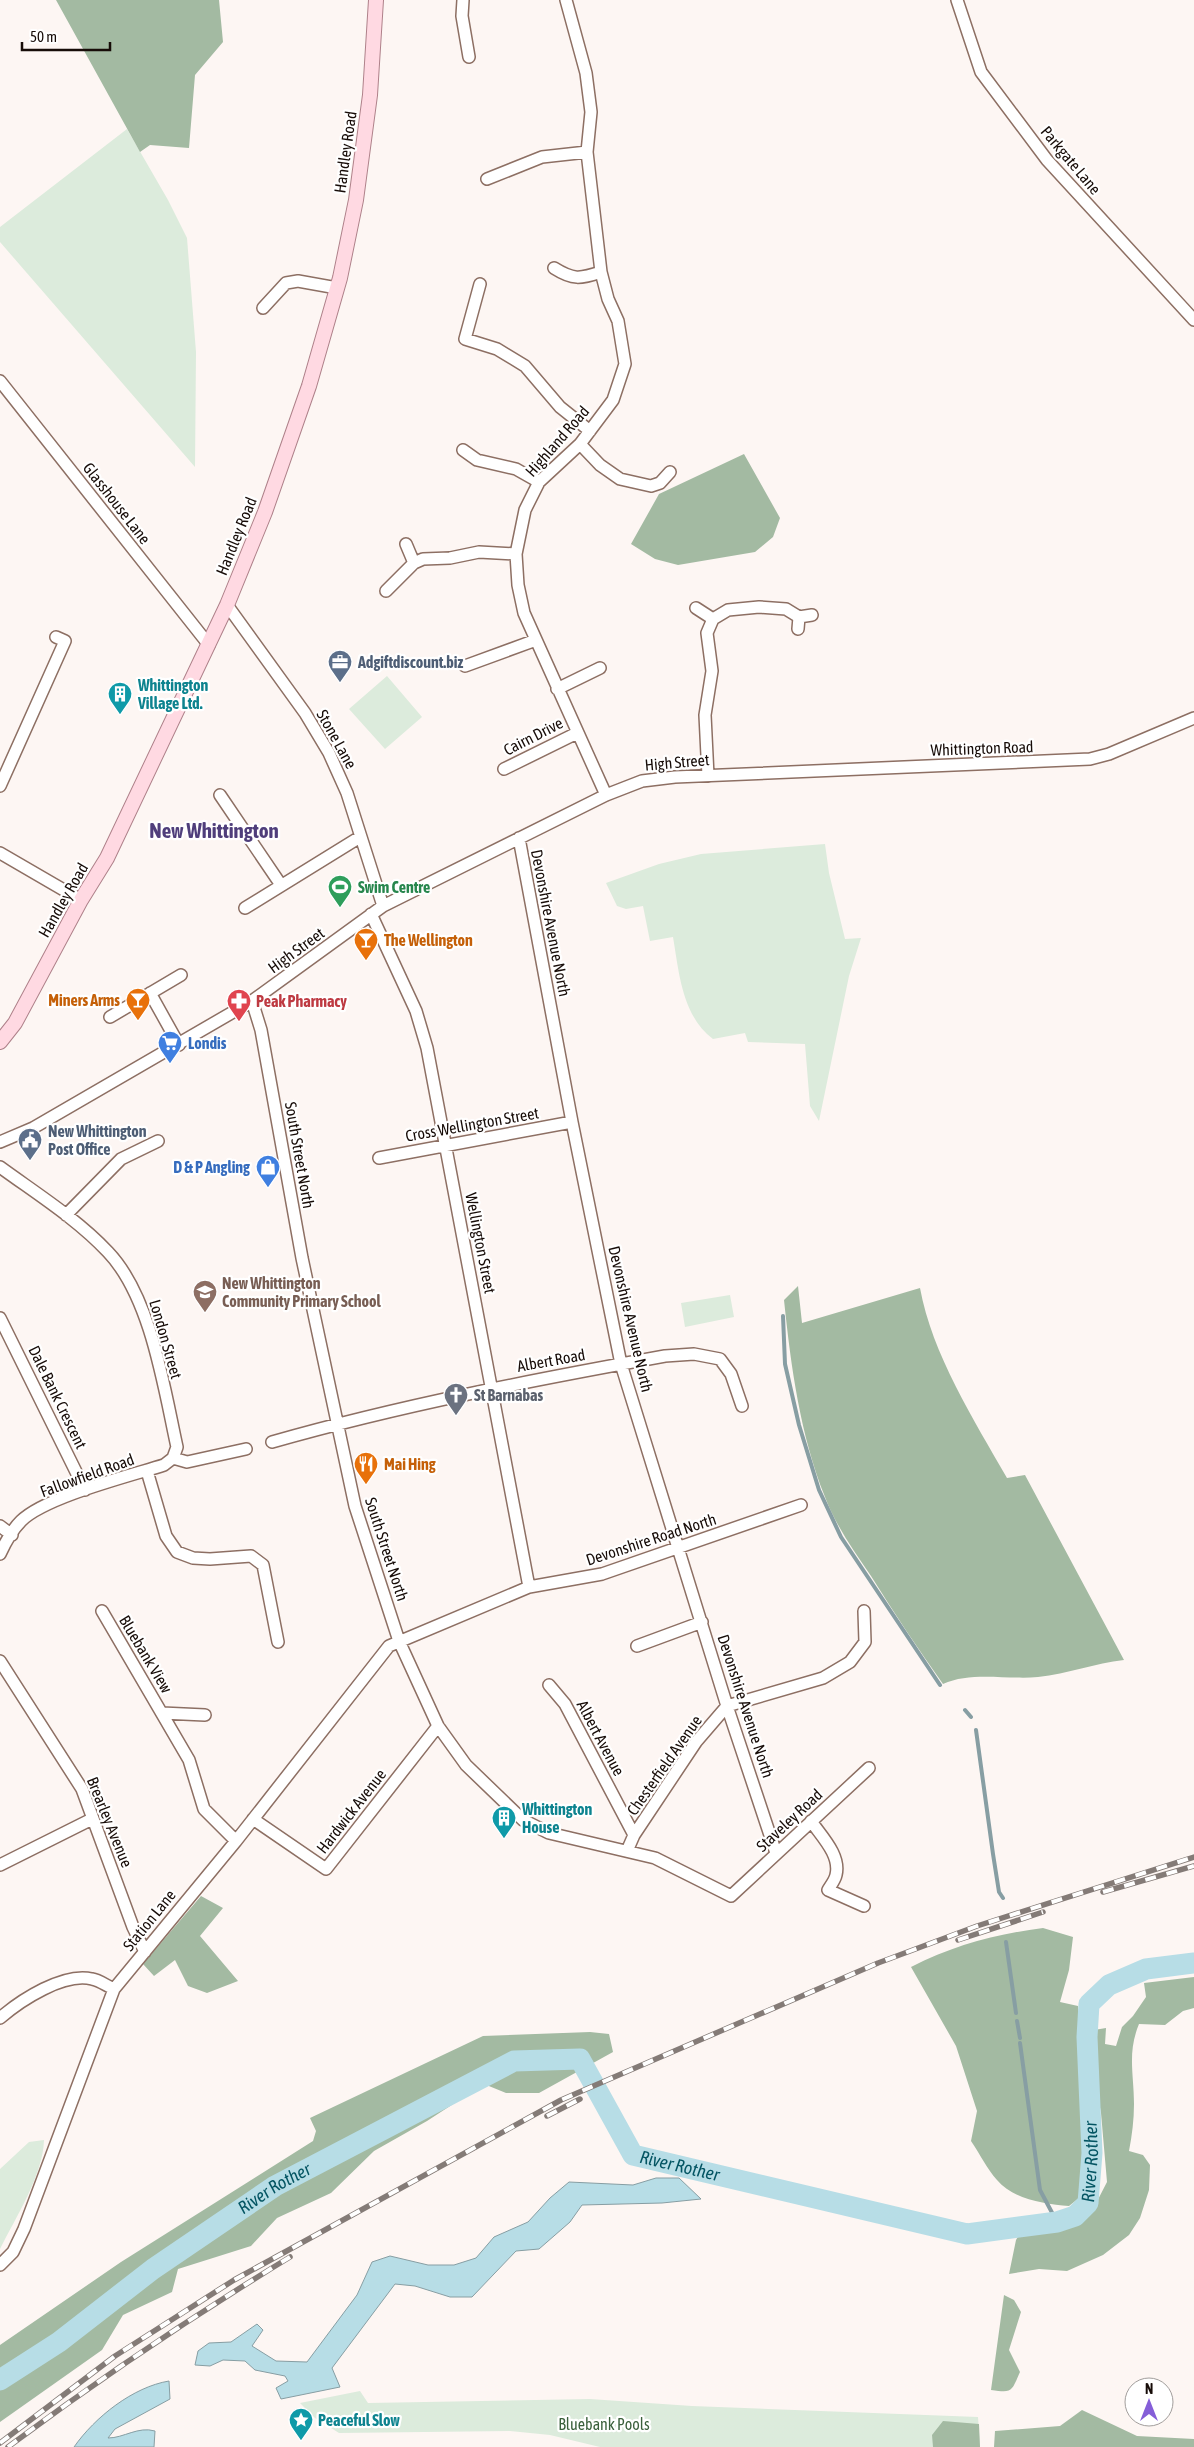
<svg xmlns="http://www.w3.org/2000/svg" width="1194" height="2447" viewBox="0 0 1194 2447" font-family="'Asap Condensed',sans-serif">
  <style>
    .green { fill: #dcebdc }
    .forest { fill: #a3baa2 }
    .water { fill: #b7dde6; stroke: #879ea3 }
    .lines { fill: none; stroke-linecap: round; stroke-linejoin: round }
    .stream { stroke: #879ea3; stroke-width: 4 }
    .river { stroke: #b7dde6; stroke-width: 21 }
    .minor-casing { stroke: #8d6f63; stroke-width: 14 }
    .major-casing { stroke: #ae8089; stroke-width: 16 }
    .minor { stroke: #fff; stroke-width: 11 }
    .major { stroke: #ffd9e2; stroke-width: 14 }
    .rail-casing { stroke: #847b77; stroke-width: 5.5 }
    .rail { stroke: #fff; stroke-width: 4; stroke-dasharray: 11; stroke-linecap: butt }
    .labels { text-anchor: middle; stroke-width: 4.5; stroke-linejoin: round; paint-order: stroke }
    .street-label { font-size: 16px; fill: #170c08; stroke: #fff }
    .service-label { font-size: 16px; font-weight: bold; fill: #4e5e75; stroke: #fff; text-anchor: start }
    .culture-label { font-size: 16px; font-weight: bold; fill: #0d838f; stroke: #fff; text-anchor: start }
    .leisure-label { font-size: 16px; font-weight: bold; fill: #27864d; stroke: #fff; text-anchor: start }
    .food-label { font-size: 16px; font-weight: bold; fill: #c56008; stroke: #fff; text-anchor: start }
    .health-label { font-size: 16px; font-weight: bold; fill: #be3a42; stroke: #fff; text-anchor: start }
    .shop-label { font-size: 16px; font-weight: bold; fill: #366cbe; stroke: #fff; text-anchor: start }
    .education-label { font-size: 16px; font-weight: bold; fill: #785e54; stroke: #fff; text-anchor: start }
    .worship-label { font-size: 16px; font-weight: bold; fill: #5b616d; stroke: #fff; text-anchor: start }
    .park-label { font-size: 16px; fill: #3b603c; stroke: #fff }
    .water-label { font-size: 18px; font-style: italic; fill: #045563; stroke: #fff }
    .district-label { font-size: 21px; font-weight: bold; fill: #4f3e7b; stroke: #fff }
  </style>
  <rect width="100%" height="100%" fill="#fdf6f3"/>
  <!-- green -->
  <path class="green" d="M127,129L168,200L187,238L196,352L195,467L0,242V227Z
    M387,676L422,717L385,749L349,709Z
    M825,844L829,873L845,939L861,938L849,976L819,1121L810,1106L805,1044L748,1042L745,1033L713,1039C682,1016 679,972 673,937L650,941L643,906L626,909L617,906L606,883L659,864L701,854Z
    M730,1295L734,1317L685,1327L681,1303Z
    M44,2140C43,2175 16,2217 0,2249V2169L29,2142Z
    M360,2391L368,2403L590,2399L692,2406L978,2417L980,2447H600L550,2435L510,2431L339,2433L315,2418L300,2403Z"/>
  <!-- forest -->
  <path class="forest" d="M56,0H219L223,42L195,75L189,148L150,145L140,152Z
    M744,454L780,518L773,537L755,552L678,565L655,559L631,544L659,494Z
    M798,1286L802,1323L920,1288C932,1354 974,1420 1007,1478L1025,1475L1124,1660C1095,1663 1068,1674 1038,1677C1008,1680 971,1671 943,1684C918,1649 894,1613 871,1576C854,1551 836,1526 825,1497C800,1434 791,1367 784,1300Z
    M201,1896L223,1908L200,1936L238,1981L207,1993L188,1986L175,1960L154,1976L143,1964Z
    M1043,1928L1073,1937L1069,1970L1060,2002L1078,2006L1084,2097L1091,2150L1089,2190L1069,2206C1045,2204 1014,2200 997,2180C987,2169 980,2154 971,2141L977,2111L956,2046L911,1967C954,1945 996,1934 1043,1928Z
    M1194,1977V2008L1183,2011L1165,2025L1139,2024C1127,2053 1134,2074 1134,2104C1134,2120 1132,2135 1129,2151L1143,2155L1150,2165L1149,2190L1140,2218L1129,2235L1103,2255L1067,2271L1039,2269L1009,2274L1016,2240L1020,2233L1058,2230L1077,2224L1091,2213L1107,2182L1101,2113L1094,2074V2030L1106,2028L1105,2044L1116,2046L1122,2027L1133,2016L1146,1997L1144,1983Z
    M590,2032L609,2034L613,2052L539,2093H506L484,2084L427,2121L374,2151L331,2193L277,2218L251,2246L178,2269L172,2292L123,2315L102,2350L0,2422V2345L121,2262L313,2141L316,2131L310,2118L483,2036Z
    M1004,2295L1014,2300L1021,2312L1009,2350L1020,2372C1011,2392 1013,2393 991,2390Z
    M1082,2410L1137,2436L1194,2439V2447H994L995,2431L1060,2426Z
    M943,2421L979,2424L980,2447H933L932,2435Z"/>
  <!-- water -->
  <path class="water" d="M656,2178H679L701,2199L662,2203L582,2205L570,2222L539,2249L516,2251L472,2297H450L415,2286L395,2284L332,2368L340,2387L281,2399L276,2388L288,2381L285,2376L255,2370L245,2361L223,2360L210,2366L195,2365L198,2351L209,2343L231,2342L257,2324L263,2330L252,2346L276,2361L307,2362L357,2295L372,2262L390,2256L428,2265H454L476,2258L494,2237L528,2222L550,2198L569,2182L633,2185Z
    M169,2381L170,2399L115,2429L108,2438C124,2438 138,2426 155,2431L154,2447H74C95,2417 133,2387 169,2381Z"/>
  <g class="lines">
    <!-- stream -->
    <path class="stream" d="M783,1316L785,1364L799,1425L819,1490L841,1537L940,1685
      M965,1710L971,1717
      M976,1730L993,1854L999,1892L1003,1898
      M1006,1942L1016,2013
      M1017,2021L1020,2038
      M1020,2043L1040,2190L1057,2222"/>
    <!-- river -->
    <path class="river" id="s1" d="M0,2380L59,2342L153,2269L275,2186L514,2061L580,2059L633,2155L967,2234L1057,2222L1075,2216L1088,2203L1092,2153L1087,2037L1089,2004L1109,1985L1146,1969L1194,1963"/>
    <defs>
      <path id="minor" d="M463,0L462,16L469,57
        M566,0L586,73L591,112L587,152L601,272L608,299L618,321L625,364L613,400L580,444L539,482L525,510L516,554L518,585L524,613L606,795
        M957,0L981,72L1047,160L1194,320
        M487,179L542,157L587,152
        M554,268C573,280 580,279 601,272
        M480,284L465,339L497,349L525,366L560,407L590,431
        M263,308L286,283L298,281L337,288
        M0,381L209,645
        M580,444L600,465L620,479L651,486L660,483L670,472
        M463,450L477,460L516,469L539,482
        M406,544L414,563
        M386,591L414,563L423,559L450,558L479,552L516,554
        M227,605L305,713L329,753L347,793L383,906
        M696,608L713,619
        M798,629L799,617L812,615
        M465,666L536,640
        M557,689L600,668
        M504,769L577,733
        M708,776L705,715L712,671L707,633L713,619L728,610L759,607L786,609L799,617
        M0,786L65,641L56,637
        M220,795L281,885
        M519,838L572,1122L621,1364L727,1706L776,1853
        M0,853L81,900
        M245,908L360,837
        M371,914L416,1011L427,1048L529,1587
        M150,993L179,1045
        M252,1001L261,1030L302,1258L355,1506L399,1641L438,1726L466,1765L523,1820L549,1833L655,1858L731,1896L869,1768
        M110,1017L181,975
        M0,1142L33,1128L252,1001L383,906L606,795L642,781L675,777L1090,759L1109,754L1194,718
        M379,1158L572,1122
        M0,1167C37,1194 77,1219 108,1252C151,1297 164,1388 177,1447L173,1458L164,1465C129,1476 45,1497 21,1521C13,1529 5,1543 0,1554
        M66,1215L121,1159L158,1141
        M0,1318L85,1490
        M272,1442C402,1405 533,1380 665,1356L694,1354L720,1359L731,1374L742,1406
        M173,1458L187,1462L246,1449
        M147,1471L166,1536L177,1552L193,1558L210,1559L251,1556L263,1565L278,1642
        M0,1526L12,1535
        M102,1611L189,1760L204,1809L236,1841
        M637,1646L702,1622
        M0,1661L82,1789L133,1927L145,1952
        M549,1685L565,1704L634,1835
        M162,1713L205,1715
        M253,1819L326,1869L438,1726
        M811,1821C821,1836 841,1855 836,1875C835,1880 831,1885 828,1890L864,1906
        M627,1851L634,1835L696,1742L727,1706L823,1678L850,1662L865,1642L864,1611
        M0,1865L92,1819
        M0,2018C21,2000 64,1972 92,1979C99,1980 107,1986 114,1989
        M0,2265L13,2252L24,2229L114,1989L236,1841L389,1646L529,1587L602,1574L801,1505"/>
      <path id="major" d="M0,1042L15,1023L81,900L107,858L227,605L265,512L309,386L340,278L356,200L370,95L376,0"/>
    </defs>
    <!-- minor casing -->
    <use href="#minor" class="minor-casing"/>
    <!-- major casing -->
    <use href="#major" class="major-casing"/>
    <!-- minor -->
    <use href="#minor" class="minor"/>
    <!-- major -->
    <use href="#major" class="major"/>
    <defs>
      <path id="rail" d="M1103,1892L1194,1866
        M958,1940L1043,1912
        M547,2116L580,2099
        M0,2443L115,2356L234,2280L561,2100L878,1963L977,1926L1194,1857
        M8,2447C99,2379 193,2316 290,2257"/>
    </defs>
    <!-- rail casing -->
    <use href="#rail" class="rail-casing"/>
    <!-- rail -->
    <use href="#rail" class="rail"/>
  </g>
  <!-- icons -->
  <defs>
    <symbol id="office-pin" viewBox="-11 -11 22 30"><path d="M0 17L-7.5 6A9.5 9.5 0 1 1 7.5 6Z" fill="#5c6f8a" stroke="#fff"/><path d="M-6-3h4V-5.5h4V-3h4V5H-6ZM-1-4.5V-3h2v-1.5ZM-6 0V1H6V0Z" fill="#fff"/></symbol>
    <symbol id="building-pin" viewBox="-11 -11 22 30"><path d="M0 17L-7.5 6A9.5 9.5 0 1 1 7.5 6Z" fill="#0f9aa8" stroke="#fff"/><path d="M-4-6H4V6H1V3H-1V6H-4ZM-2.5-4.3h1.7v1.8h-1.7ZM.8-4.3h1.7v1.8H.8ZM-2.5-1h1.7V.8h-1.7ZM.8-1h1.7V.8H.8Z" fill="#fff"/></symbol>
    <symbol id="stadium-pin" viewBox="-11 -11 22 30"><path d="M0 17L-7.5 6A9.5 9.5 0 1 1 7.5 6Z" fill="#2e9e5b" stroke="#fff"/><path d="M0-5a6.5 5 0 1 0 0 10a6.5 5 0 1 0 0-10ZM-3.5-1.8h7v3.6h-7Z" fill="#fff"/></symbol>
    <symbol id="bar-pin" viewBox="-11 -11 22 30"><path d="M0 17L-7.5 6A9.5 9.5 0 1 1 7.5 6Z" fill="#e8710a" stroke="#fff"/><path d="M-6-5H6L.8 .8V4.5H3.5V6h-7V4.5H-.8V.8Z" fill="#fff"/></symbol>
    <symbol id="pharmacy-pin" viewBox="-11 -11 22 30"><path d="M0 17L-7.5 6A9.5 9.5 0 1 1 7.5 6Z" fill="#e0444e" stroke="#fff"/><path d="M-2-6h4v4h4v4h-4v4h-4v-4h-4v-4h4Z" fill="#fff"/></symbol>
    <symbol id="supermarket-pin" viewBox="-11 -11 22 30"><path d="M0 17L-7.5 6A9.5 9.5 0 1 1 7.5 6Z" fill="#3f7fe0" stroke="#fff"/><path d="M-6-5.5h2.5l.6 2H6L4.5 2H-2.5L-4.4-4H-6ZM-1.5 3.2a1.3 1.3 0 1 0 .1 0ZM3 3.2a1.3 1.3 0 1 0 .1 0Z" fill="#fff"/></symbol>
    <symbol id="civic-pin" viewBox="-11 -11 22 30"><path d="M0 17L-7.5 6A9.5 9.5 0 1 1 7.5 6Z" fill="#5c6f8a" stroke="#fff"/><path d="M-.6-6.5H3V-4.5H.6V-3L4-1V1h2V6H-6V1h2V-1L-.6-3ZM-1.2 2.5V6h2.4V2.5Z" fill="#fff"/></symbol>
    <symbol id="shop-pin" viewBox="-11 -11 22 30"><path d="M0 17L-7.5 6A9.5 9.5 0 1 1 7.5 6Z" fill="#3f7fe0" stroke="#fff"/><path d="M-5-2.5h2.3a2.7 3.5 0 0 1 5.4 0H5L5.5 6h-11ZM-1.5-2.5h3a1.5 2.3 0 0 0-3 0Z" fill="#fff"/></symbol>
    <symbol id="school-pin" viewBox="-11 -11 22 30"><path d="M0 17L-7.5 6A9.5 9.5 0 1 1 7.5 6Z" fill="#8d6e63" stroke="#fff"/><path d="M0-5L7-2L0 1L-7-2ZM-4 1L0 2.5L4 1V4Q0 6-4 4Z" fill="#fff"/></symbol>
    <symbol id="church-pin" viewBox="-11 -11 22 30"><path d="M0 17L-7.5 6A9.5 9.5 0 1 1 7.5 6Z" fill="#6b7280" stroke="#fff"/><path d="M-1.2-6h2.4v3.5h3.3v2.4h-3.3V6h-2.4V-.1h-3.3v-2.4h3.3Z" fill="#fff"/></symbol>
    <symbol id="restaurant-pin" viewBox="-11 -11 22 30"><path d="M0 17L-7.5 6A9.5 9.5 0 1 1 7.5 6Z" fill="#e8710a" stroke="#fff"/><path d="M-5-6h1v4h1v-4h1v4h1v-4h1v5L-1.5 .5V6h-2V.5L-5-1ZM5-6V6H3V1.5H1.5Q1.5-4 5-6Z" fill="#fff"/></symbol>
    <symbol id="sight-pin" viewBox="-11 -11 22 30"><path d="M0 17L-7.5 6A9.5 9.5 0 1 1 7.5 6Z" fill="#0f9aa8" stroke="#fff"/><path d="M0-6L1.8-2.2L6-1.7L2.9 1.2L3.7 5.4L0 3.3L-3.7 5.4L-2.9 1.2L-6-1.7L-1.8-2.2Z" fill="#fff"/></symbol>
  </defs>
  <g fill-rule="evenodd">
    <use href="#office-pin" x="326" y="648" width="28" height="38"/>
    <use href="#building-pin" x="106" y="680" width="28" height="38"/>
    <use href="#stadium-pin" x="326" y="873" width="28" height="38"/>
    <use href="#bar-pin" x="352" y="926" width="28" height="38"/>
    <use href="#bar-pin" x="124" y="986" width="28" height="38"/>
    <use href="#pharmacy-pin" x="225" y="987" width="28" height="38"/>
    <use href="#supermarket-pin" x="156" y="1029" width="28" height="38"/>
    <use href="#civic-pin" x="16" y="1126" width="28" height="38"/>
    <use href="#shop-pin" x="254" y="1153" width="28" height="38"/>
    <use href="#school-pin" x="191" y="1278" width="28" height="38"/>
    <use href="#church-pin" x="442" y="1381" width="28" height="38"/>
    <use href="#restaurant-pin" x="352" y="1450" width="28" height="38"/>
    <use href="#building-pin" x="490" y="1804" width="28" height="38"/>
    <use href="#sight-pin" x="287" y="2406" width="28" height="38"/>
  </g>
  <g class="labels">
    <!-- street labels -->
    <g class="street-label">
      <text transform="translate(345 152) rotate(-82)" y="6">Handley Road</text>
      <text transform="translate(1071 160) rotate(50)" y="6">Parkgate Lane</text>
      <text transform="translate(557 441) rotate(-49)" y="6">Highland Road</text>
      <text transform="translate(117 503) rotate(52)" y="6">Glasshouse Lane</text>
      <text transform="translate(236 536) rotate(-68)" y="6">Handley Road</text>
      <text transform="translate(533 736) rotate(-27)" y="6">Cairn Drive</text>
      <text transform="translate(337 739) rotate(61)" y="6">Stone Lane</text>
      <text transform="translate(982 748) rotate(-2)" y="6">Whittington Road</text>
      <text transform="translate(677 762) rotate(-5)" y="6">High Street</text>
      <text transform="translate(63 900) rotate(-60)" y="6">Handley Road</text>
      <text transform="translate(551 923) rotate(79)" y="6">Devonshire Avenue North</text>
      <text transform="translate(296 950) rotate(-36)" y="6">High Street</text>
      <text transform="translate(472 1124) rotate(-10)" y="6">Cross Wellington Street</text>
      <text transform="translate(300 1155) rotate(80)" y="6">South Street North</text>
      <text transform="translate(481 1243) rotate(79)" y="6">Wellington Street</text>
      <text transform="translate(631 1319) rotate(77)" y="6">Devonshire Avenue North</text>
      <text transform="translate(166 1339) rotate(74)" y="6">London Street</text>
      <text transform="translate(551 1360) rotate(-10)" y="6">Albert Road</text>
      <text transform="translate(58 1397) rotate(64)" y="6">Dale Bank Crescent</text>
      <text transform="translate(87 1475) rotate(-20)" y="6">Fallowfield Road</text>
      <text transform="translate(651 1539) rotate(-18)" y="6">Devonshire Road North</text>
      <text transform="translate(387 1549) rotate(72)" y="6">South Street North</text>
      <text transform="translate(146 1654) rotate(59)" y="6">Bluebank View</text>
      <text transform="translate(746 1706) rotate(72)" y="6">Devonshire Avenue North</text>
      <text transform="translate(601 1738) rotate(62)" y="6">Albert Avenue</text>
      <text transform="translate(664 1765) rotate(-55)" y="6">Chesterfield Avenue</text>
      <text transform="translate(351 1811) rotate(-52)" y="6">Hardwick Avenue</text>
      <text transform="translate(789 1820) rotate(-43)" y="6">Staveley Road</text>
      <text transform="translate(110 1822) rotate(68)" y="6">Brearley Avenue</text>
      <text transform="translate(149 1920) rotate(-51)" y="6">Station Lane</text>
    </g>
    <!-- service labels -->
    <g class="service-label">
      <text x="358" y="668">Adgiftdiscount.biz</text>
      <text x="48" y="1137">New Whittington<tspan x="48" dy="18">Post Office</tspan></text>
    </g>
    <!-- culture labels -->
    <g class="culture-label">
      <text x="138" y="691">Whittington<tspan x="138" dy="18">Village Ltd.</tspan></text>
      <text x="522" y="1815">Whittington<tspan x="522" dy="18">House</tspan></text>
      <text x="318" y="2426">Peaceful Slow</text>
    </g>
    <!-- leisure labels -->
    <g class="leisure-label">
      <text x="358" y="893">Swim Centre</text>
    </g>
    <!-- food labels -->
    <g class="food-label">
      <text x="384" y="946">The Wellington</text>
      <text x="120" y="1006" text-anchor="end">Miners Arms</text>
      <text x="384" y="1470">Mai Hing</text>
    </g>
    <!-- health labels -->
    <g class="health-label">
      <text x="256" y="1007">Peak Pharmacy</text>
    </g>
    <!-- shop labels -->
    <g class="shop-label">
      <text x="188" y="1049">Londis</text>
      <text x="250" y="1173" text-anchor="end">D &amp; P Angling</text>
    </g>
    <!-- education labels -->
    <g class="education-label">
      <text x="222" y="1289">New Whittington<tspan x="222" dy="18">Community Primary School</tspan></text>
    </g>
    <!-- worship labels -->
    <g class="worship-label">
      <text x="474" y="1401">St Barnabas</text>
    </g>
    <!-- park labels -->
    <g class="park-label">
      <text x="604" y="2430">Bluebank Pools</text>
    </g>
    <!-- water labels -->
    <g class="water-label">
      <text dy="6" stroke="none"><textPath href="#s1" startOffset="1295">River Rother</textPath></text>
      <text dy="6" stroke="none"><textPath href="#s1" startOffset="830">River Rother</textPath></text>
      <text dy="6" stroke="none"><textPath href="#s1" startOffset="335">River Rother</textPath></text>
    </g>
    <!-- district labels -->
    <g class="district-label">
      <text x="214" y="838">New Whittington</text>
    </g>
  </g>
  <!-- north arrow -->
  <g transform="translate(1149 2402)"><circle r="24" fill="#ffffff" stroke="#a29e9c"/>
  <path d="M0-4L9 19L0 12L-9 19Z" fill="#855ed8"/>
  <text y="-8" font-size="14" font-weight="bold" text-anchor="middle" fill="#170c08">N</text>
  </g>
  <!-- scale -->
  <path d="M22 42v8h88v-8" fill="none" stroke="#170c08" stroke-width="2.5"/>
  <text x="30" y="42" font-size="15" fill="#170c08" stroke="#ffffff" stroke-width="4" paint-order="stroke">50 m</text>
</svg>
